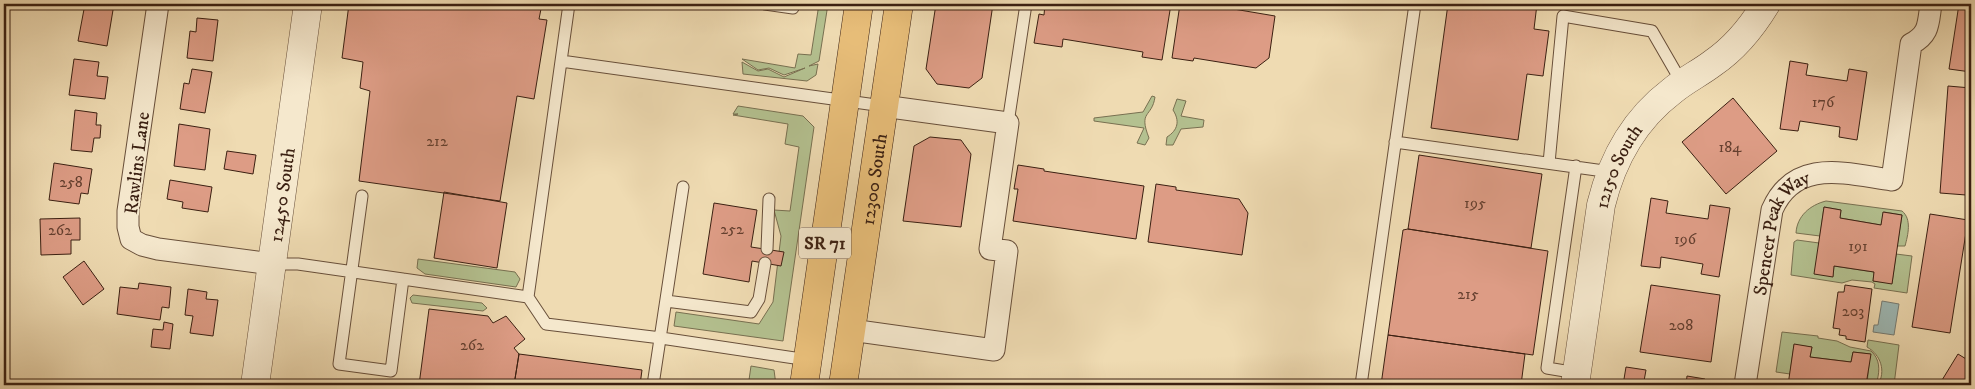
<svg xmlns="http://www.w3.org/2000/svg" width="1975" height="389" viewBox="0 0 1975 389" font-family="'IM FELL DW Pica',serif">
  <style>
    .green { fill: #b4c190; stroke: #787051 }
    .water { fill: #9db9b6; stroke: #767c74 }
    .building { fill: #dd9c85; stroke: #3b2012 }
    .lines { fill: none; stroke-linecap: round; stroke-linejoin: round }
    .service-casing { stroke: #684f3a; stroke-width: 13 }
    .minor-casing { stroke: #684f3a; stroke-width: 23 }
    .tertiary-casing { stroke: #684f3a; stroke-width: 29 }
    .primary-casing { stroke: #3b2012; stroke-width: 29 }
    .service { stroke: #f5e8cd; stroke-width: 11 }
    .minor { stroke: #f5e8cd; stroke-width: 21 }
    .tertiary { stroke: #f5e8cd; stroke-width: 28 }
    .primary { stroke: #e8be79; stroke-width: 28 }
    .labels { text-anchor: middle; stroke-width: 4; stroke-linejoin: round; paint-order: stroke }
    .number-label { font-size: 16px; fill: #643f2f }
    .shield { fill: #f5e8cd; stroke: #735c4a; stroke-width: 1 }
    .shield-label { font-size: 18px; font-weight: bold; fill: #3b2012 }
    .street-label { font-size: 19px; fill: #3b2012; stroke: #f5e8cd }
  </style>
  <rect width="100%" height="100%" fill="#efdbb2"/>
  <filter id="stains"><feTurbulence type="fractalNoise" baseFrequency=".004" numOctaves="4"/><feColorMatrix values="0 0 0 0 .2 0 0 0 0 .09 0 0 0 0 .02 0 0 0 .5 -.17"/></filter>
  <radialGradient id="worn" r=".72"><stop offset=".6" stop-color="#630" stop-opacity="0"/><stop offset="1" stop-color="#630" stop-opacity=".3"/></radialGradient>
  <!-- green -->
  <path class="green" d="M819,4H828L819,61L809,66L818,64L816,75L807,81L743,74L742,62L758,71L768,69L784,77L805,68L784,75L769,68L758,70L742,59L795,68L798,54L811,55Z
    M1152,96L1155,97C1152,118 1138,110 1149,138L1145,145L1137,143L1144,128L1094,121V118L1143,112Z
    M1177,99L1186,101L1181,116L1204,120L1203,127L1181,129L1173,145H1166L1167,137C1178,130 1180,121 1173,110Z
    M738,106L803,116L814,127L783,341L674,326L676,312L759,324L773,302L781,236L774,210L790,211L799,147L785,144L788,124L733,115L738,114H733Z
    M1826,201L1902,211C1912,219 1908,235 1905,246H1897L1902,215L1884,212L1881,225L1840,218L1841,210L1824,207L1820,236L1796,233C1797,216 1810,205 1826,201Z
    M1797,240L1819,243L1833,276L1834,266L1874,272L1873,281L1892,283L1896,254L1912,256L1907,293L1874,288L1875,284L1872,282L1852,280L1842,283L1791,275L1794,242Z
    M418,259L515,272L520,279L516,287L425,274L417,268Z
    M413,295L482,303L487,308L483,311L412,303L410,298Z
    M1782,332L1818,336V338L1837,341L1850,347L1871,351C1880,359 1880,370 1877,381L1872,385L1867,384L1870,354L1853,352L1851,362L1810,357L1812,347L1794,345L1790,374L1776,372Z
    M1868,340L1899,345L1894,385H1878C1886,371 1881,355 1867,347Z
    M751,366L774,370L776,385H763V383L749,380Z"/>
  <!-- water -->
  <path class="water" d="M1882,301L1899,304L1894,335L1873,332L1874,325H1878Z"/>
  <!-- building -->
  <path class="building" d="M85,4H114L107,46L78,41Z
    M349,4H542L539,19L547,20L534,99L517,96L500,201L359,181L370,91L360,88L363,62L342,58Z
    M936,4H993L982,78L969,88L937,84L926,69Z
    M1045,4H1171L1162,60L1142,57L1143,52L1063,39L1062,47L1034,43L1039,14L1044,15Z
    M1180,4H1204L1275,16L1269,58L1256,68L1194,58L1193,61L1172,58Z
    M1448,4H1537L1534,29L1549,31L1543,76L1527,74L1518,140L1431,128Z
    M1959,4H1971V72L1949,69Z
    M197,18L218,20L213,61L187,58L190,31L196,32Z
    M74,59L99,62L97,76L108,77L105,99L69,95Z
    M1790,61L1808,64L1806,75L1847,81L1849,69L1867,72L1857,140L1839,137L1840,127L1800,121L1798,131L1780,129Z
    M192,69L212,72L205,113L180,109L184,83L189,84Z
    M1948,86L1971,88V192H1966V195L1940,193Z
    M1733,98L1777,151L1726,194L1682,142Z
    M75,110L97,113L96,125H101L100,138H94L92,152L71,150Z
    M179,124L210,129L205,170L174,166Z
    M930,137L961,140L971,154L961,227L903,221L914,146Z
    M227,151L256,155L253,174L224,169Z
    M1419,155L1542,174L1531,248L1408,229Z
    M54,163L92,169L88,194L81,193L79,204L49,200Z
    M1018,165L1044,169V171L1144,186L1136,239L1013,221L1018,189H1014Z
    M170,180L212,187L208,212L182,208L183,202L167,199Z
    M1156,184L1176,187V190L1239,199L1248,213L1242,255L1148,242Z
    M444,192L507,203L497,268L434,258Z
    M1651,198L1668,201L1666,213L1708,219L1710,205L1730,208L1719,277L1701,274L1703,264L1661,257L1660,268L1641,266Z
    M714,203L757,210L751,247L784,252L781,266L752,261L749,282L703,274Z
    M1824,207L1841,210L1840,218L1881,225L1883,212L1902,215L1892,284L1873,281L1874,272L1834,266L1833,277L1814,274Z
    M1930,214L1968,220L1950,333L1912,327Z
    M80,218V240H71V254L41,255L40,219Z
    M1408,229L1548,251L1533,355L1388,335L1403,230Z
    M84,261L104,289L83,305L63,277Z
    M139,283L171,287L169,308L162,307L160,320L117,314L120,287L138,289Z
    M1651,285L1720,295L1711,362L1640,352Z
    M1845,285L1872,289L1865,342L1846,339V336L1839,335L1840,329L1833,328L1838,292H1844Z
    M188,289L207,292L206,299L218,300L213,336L190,333L193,316L185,315Z
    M429,309L488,316L493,323L506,316L525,339L514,348L519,354L514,385H419Z
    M164,322L173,324L170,349L151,347L153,329L163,330Z
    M1388,335L1525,354L1521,385H1381Z
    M1794,344L1812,347L1810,357L1851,362L1853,352L1871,354L1866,385H1788Z
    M519,354L642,370L640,385H514Z
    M1958,354L1971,362V385H1939Z
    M1626,367L1646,370L1644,381L1673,385H1623Z
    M1687,376L1705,379L1704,385H1686Z"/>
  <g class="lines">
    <defs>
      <path id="service" d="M569,4L528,297L546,324L661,338L808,360
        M765,4L793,8
        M561,61L883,106
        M1008,123L1026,4
        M1395,142L1611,172
        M1549,163L1563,16L1652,31L1682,83
        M1576,166L1547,368L1577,373
        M362,196L339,364L391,371L403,279
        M767,249L769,199
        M272,264H298L528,297
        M666,301L751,312L759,299L765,263
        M653,385L683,187
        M1361,385L1415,4"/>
      <g id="minor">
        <path d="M158,4L128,211V227L131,239L142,245L158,249L272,264"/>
        <path d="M851,330L994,350L1007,251L990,249L1008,123L883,106"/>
        <path id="s1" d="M1745,385L1772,210C1795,157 1847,174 1892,180L1911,44C1930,34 1928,23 1931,4"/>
      </g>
      <g id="tertiary">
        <path id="s2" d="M255,385L308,4"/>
        <path id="s3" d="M1575,385L1601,205C1612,160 1635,119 1672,91C1685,80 1700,73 1713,63C1735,48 1752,27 1766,4"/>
      </g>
      <g id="primary">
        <path d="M804,385L859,4"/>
        <path id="s4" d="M843,385L899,4"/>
      </g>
    </defs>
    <!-- service casing -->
    <use href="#service" class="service-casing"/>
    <!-- minor casing -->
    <use href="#minor" class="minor-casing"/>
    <!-- tertiary casing -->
    <use href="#tertiary" class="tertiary-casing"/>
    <!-- primary casing -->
    <use href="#primary" class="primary-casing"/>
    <!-- service -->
    <use href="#service" class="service"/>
    <!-- minor -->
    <use href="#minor" class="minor"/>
    <!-- tertiary -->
    <use href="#tertiary" class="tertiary"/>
    <!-- primary -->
    <use href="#primary" class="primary"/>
  </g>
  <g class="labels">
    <!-- number labels -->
    <g class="number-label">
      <text x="1823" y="107">176</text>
      <text x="437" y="146">212</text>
      <text x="1730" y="152">184</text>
      <text x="71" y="187">258</text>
      <text x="1475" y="208">195</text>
      <text x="732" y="234">252</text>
      <text x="60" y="235">262</text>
      <text x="1685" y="244">196</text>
      <text x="1858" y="251">191</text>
      <text x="1468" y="299">215</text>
      <text x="1853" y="316">203</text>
      <text x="1681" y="330">208</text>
      <text x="472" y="350">262</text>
    </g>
    <!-- shield labels -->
    <rect class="shield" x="799" y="227.5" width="52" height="31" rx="4"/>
    <g class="shield-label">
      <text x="825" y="249">SR 71</text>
    </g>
    <!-- street labels -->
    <g class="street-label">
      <text transform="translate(136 163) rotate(-83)" y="7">Rawlins Lane</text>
      <text dy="7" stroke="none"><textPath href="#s3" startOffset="224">12150 South</textPath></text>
      <text dy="7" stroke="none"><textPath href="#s4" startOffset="208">12300 South</textPath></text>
      <text dy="7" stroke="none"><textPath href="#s2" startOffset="192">12450 South</textPath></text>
      <text dy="7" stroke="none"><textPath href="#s1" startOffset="160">Spencer Peak Way</textPath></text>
    </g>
  </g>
  <!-- margin -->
  <rect width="1975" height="389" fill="none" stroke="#efdbb2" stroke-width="20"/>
  <rect x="5" y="5" width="1965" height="379" fill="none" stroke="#3b2012" stroke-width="2.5"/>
  <rect x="10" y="10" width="1955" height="369" fill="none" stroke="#3b2012"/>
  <rect width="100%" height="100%" filter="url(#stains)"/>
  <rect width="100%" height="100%" fill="url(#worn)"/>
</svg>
